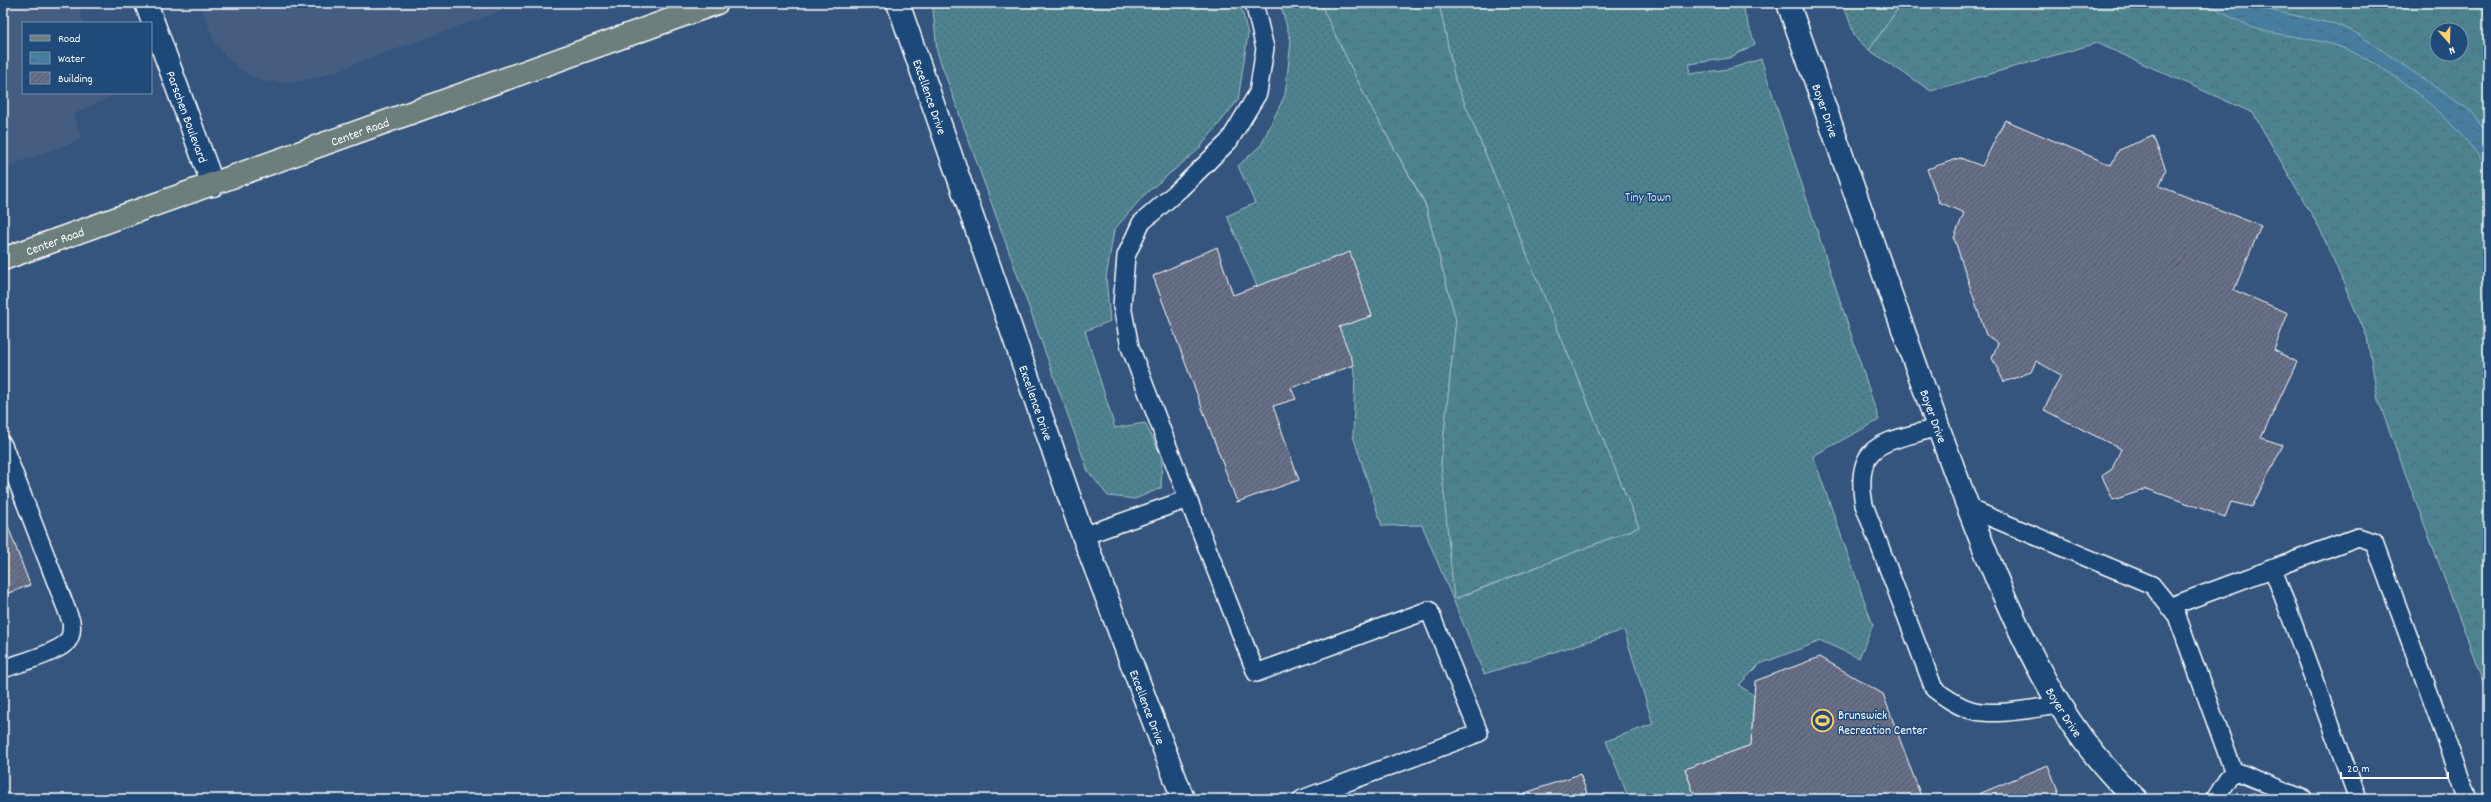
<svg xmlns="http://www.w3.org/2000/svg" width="2491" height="802" viewBox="0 0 2491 802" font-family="Dekko,sans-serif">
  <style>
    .built { fill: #445d81 }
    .grass { fill: url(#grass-dots); stroke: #a6c0c7 }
    .forest { fill: url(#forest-crowns); stroke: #a6c0c7; fill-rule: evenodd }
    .water { fill: url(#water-ripples); stroke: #90b2c5 }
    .building { fill: url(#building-hatch); stroke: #fff }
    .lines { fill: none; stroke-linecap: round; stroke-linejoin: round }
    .service-casing { stroke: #fff; stroke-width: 20 }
    .minor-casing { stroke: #fff; stroke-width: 25 }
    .primary-casing { stroke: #fff; stroke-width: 25 }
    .service { stroke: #1f4a7a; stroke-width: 17 }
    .minor { stroke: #1f4a7a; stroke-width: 22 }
    .primary { stroke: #6c7f7c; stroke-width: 22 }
    .labels { text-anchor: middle; stroke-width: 3; stroke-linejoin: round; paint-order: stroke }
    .street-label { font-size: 13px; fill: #fff; stroke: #1f4a7a }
    .park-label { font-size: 13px; fill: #d2e0e3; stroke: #1f4a7a }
    .poi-label { font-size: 13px; fill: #fff; stroke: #1f4a7a; text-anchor: start }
  </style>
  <defs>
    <pattern id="grass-dots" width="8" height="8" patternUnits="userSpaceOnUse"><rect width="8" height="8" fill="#4d828f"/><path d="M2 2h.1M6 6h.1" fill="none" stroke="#4d6a71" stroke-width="1.8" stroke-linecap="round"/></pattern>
    <pattern id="forest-crowns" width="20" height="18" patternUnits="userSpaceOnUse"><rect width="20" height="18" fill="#4d828f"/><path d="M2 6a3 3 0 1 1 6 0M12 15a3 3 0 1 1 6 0" fill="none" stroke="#4d6a71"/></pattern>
    <pattern id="water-ripples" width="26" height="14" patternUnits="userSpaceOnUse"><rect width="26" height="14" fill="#467e9f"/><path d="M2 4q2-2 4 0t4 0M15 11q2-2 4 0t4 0" fill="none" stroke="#496576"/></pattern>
    <pattern id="building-hatch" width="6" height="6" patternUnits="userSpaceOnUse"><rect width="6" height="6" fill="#676f89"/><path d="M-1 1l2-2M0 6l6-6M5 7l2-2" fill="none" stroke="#575a64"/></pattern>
  </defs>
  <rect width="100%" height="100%" fill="#35557e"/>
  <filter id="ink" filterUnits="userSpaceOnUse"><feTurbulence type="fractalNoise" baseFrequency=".025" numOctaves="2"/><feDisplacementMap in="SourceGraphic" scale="8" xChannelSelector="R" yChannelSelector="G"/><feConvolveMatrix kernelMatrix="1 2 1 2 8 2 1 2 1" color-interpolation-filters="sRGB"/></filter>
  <g filter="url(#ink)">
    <!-- built -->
    <path class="built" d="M3,3H77L84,23H23V93H109L111,97L73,114L82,139L3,168Z
      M200,3H523L316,78L288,83L261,81L244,72L226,57L214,41Z"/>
    <!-- grass -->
    <path class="grass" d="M939,3H1240L1248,34L1238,100L1198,150L1144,195L1114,230L1106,278L1110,321L1085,331L1115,428L1145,423L1162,457L1161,488L1135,499L1108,496L1088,471L937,52L933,9Z
      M1280,3H1320L1367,100L1425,204L1456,320L1441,463L1455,599L1639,527L1455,80L1439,3H1741L1755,44L1729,58L1690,64L1689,74L1729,69L1761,59L1879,420L1813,456L1873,625L1859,658L1821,641L1760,664L1739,685L1754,696L1751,745L1685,769L1696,799H1629L1606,741L1653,724L1624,630L1484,674L1422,525L1382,526L1353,436L1355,373L1339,327L1257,286L1227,216L1255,203L1238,166L1261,145L1285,95L1291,41Z
      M1843,3H1902L1869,50L1855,37Z"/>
    <!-- forest -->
    <path class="forest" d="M1320,3H1439L1455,80L1639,527L1454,599L1441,463L1456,320L1425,203L1367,100Z
      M1902,3H2488V695L2378,400L2367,337L2320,229L2253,113L2097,43L1931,91L1869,50ZM2437,30H2461V54H2437Z"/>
    <!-- water -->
    <path class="water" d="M2206,3H2247L2255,7L2335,24L2355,32L2472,112L2488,135V169C2457,122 2396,69 2343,48C2316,38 2288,37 2260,30C2242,25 2223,11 2206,3Z"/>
    <!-- building -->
    <path class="building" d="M2005,120L2111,165L2119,150L2153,136L2166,170L2159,186L2261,226L2234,290L2288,313L2274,350L2297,362L2261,438L2283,445L2252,507L2231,502L2225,517L2147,489L2113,500L2102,476L2112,469L2121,449L2044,410L2061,375L2036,361L2031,372L2004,382L1992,358L1998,343L1986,335L1954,238L1964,213L1939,202L1927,169L1960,158L1982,166Z
      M1217,247L1233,295L1350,252L1372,316L1339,327L1354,365L1291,388L1296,399L1273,406L1299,480L1237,502L1153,276Z
      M3,513L30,585L3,595Z
      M1820,657L1883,694L1922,799H1696L1685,769L1751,745L1755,681Z
      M2048,765L2061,798L1967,799L2017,778Z
      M1580,774L1589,799H1508Z"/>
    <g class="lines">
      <defs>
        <path id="service" d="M1938,427C1888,443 1852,439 1864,505L1934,689C1946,698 1960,708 1975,711C1998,716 2035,708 2059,705
          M3,445L71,621C72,628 72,636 67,642C55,654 19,663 3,669
          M1188,499L1130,347L1122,306L1126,256L1141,223L1180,189L1229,141L1258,93L1265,48L1254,3
          M1966,507L2152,585L2177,616L2233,770L2215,799
          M1083,536L1188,499L1256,673L1429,610L1479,733L1302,799
          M2273,569L2358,799
          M2169,607L2358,537L2374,542L2468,799
          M2233,770L2304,799"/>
        <g id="minor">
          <path id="s1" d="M146,3L213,185"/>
          <path id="s2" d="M898,3L1078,522L1183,799"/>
          <path id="s3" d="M1788,3C1830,122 1872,241 1914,360C1941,435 1967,509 1998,582C2032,661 2071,740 2136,799"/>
        </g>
        <g id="primary">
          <path id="s4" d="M3,259L717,3"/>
        </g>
      </defs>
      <!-- service casing -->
      <use href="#service" class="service-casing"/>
      <!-- minor casing -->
      <use href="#minor" class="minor-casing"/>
      <!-- primary casing -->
      <use href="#primary" class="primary-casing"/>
      <!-- service -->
      <use href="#service" class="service"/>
      <!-- minor -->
      <use href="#minor" class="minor"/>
      <!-- primary -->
      <use href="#primary" class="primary"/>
    </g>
  </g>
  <!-- icons -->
  <defs>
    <symbol id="stadium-ring" viewBox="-11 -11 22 22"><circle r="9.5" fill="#1f4a7a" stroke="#ffd166" stroke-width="1.5"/><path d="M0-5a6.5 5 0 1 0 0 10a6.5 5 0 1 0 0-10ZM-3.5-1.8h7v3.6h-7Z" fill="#ffd166"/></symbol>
  </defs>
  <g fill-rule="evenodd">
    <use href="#stadium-ring" x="1810" y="708" width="25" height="25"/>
  </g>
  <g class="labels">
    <!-- street labels -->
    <g class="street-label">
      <text dy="5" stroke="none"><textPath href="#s2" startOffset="99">Excellence Drive</textPath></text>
      <text dy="5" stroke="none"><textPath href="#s3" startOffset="114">Boyer Drive</textPath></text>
      <text dy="5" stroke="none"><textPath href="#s1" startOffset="121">Parschen Boulevard</textPath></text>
      <text dy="5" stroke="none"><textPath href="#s4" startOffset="379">Center Road</textPath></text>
      <text dy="5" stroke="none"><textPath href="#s4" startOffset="55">Center Road</textPath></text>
      <text dy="5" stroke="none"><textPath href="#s2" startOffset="423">Excellence Drive</textPath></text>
      <text dy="5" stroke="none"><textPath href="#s3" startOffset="438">Boyer Drive</textPath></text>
      <text dy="5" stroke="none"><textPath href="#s2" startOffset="747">Excellence Drive</textPath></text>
      <text dy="5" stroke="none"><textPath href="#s3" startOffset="762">Boyer Drive</textPath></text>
    </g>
    <!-- park labels -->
    <g class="park-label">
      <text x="1648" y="201">Tiny Town</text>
    </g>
    <!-- poi labels -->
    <g class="poi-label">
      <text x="1838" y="719">Brunswick<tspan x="1838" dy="15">Recreation Center</tspan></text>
    </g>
  </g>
  <!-- margin -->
  <rect width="2491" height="802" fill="none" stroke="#1f4a7a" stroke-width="16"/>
  <rect x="8" y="8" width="2475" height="786" fill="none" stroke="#fff" stroke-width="1.5" filter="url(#ink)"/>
  <!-- legend -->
  <rect x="22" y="22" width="130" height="72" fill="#1f4a7a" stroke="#7992af"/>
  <rect x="30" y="35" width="20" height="6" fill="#6c7f7c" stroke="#7992af"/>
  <text x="58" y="42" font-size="12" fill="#ffffff">Road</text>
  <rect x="30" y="52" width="20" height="12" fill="url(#water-ripples)" stroke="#7992af"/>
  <text x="58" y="62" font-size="12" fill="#ffffff">Water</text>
  <rect x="30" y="72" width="20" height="12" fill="url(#building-hatch)" stroke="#7992af"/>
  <text x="58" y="82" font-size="12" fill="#ffffff">Building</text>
  <!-- north arrow -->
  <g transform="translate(2449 42) rotate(160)"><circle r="19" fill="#1f4a7a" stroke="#7992af"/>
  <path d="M0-3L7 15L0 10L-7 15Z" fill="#ffd166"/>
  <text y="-6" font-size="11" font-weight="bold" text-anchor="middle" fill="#ffffff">N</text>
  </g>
  <!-- scale -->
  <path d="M2341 772v6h107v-6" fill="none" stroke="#ffffff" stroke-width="2"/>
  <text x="2347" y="772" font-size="12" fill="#ffffff" stroke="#1f4a7a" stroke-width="3" paint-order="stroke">20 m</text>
</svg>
